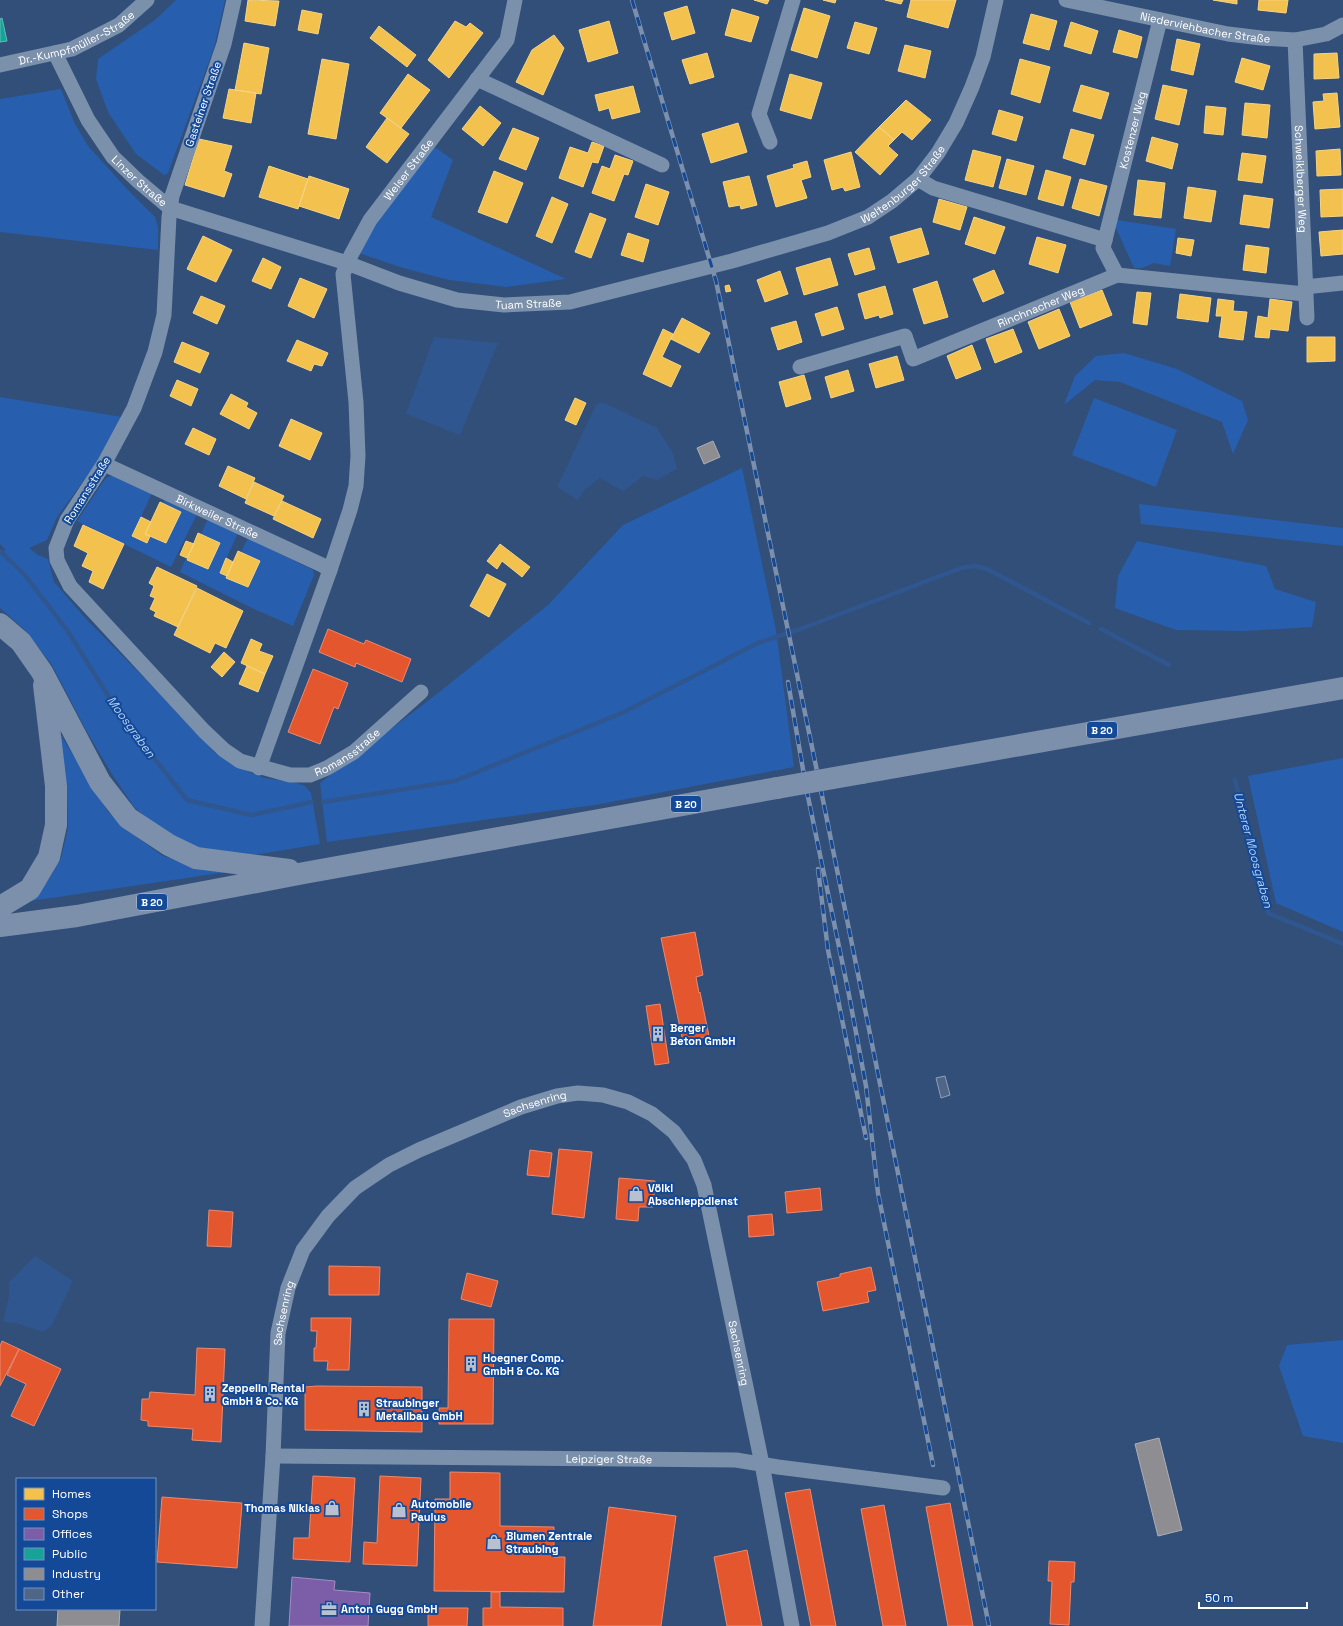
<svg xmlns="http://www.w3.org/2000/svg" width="1343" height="1626" viewBox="0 0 1343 1626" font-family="'Space Grotesk',sans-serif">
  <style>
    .green { fill: #275fae }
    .water { fill: #30568f }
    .homes { fill: #f2c14e; stroke: #f6d483 }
    .shops { fill: #e4572e; stroke: #ec896d }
    .offices { fill: #7b5ea7; stroke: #a38ec1 }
    .public { fill: #17a398; stroke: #5dbfb7 }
    .industry { fill: #8d8d92; stroke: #afafb3 }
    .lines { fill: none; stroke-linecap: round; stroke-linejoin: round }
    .stream { stroke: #30568f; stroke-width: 4.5 }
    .building { fill: #4f6688; stroke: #8fa0b9 }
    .minor { stroke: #7b90ab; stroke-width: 15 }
    .highway { stroke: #7c8fab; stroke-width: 22 }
    .rail-casing { stroke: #7c8fab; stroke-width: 4.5 }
    .rail { stroke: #134997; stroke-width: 3; stroke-dasharray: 9; stroke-linecap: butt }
    .highway-bridge { stroke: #7c8fab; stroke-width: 22 }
    .labels { text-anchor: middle; stroke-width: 4; stroke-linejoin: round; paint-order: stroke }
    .shield { fill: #134997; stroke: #b8c8e0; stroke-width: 1 }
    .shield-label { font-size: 10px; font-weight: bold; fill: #fff }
    .street-label { font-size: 11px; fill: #fff; stroke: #134997 }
    .poi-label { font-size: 11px; font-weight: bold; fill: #fff; stroke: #134997; text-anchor: start }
    .water-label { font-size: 12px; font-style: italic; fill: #b1d0f9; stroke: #134997 }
  </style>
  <rect width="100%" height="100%" fill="#314f79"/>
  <!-- green -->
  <path class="green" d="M176,0H225L214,48L168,173L164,175L136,154L108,112L96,79L98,59L155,20Z
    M61,89L74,122L88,146L127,189L155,217L158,227V250L0,232V99Z
    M432,145L453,160L431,217L566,279L507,287L449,280L403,268L356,252Z
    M1117,220L1176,229L1170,266L1154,263L1142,268H1134L1116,228Z
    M1124,353L1177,369L1242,401L1248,420L1233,454L1222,422L1120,382L1095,380L1064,405L1075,376L1096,356Z
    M0,397L122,417L98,461L57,517L47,540L29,548L38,555L48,559L54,582L86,619L161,695L215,753L240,768L264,778L294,782L305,786L311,793L320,844L248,856H219L185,844L160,829L134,807L112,774L87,732L52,665L24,629L0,608V552L6,550L0,544Z
    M1094,398L1177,430L1156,487L1072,455Z
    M742,468L776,630L794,767L595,805L541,812L327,842L320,783L433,697L548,605L623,525Z
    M110,476H115L152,493L132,536L146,543L150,536L166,543L181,512L163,503L165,499L197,514L171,567L77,521L105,479Z
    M1139,504L1343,528V546L1141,524Z
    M208,519L238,533L220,572L227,576V578L248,587L260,561L241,552L248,538L313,570L314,575L293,626L252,608L180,572L185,560L208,569L220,543L201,534Z
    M1137,541L1266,566L1275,589L1316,602L1312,627L1244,631L1176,630L1115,608L1118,576Z
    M57,729L108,812L131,833L163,856L202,868L227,872L24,902L48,881L61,858L68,829L67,787Z
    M1343,758V932L1276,903L1248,776Z
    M1343,1340V1443L1303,1436L1279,1366L1287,1345Z"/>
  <!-- water -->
  <path class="water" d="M434,337L498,343L460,435L406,414Z
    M602,402L657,428L673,453L677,469L657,480L643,476L623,491L600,478L584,490L578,500L557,487L596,405Z
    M35,1256L73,1281L52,1325L43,1332L15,1323L3,1322L9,1296V1282Z"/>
  <!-- homes -->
  <path class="homes" d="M248,0L279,1L275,26L245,21Z
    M754,0H769L767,4Z
    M823,0H836L835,3Z
    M885,0H903L901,4Z
    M911,0H956L948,28L907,17Z
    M1213,0H1237V4Z
    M1259,0H1288L1286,13L1258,10Z
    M687,6L695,33L672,40L664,13Z
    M804,8L830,16L817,58L791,50Z
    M732,9L759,17L751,42L725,35Z
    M302,10L322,14L318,34L298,30Z
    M1031,14L1057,21L1049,50L1023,43Z
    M455,21L466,27L470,23L483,33L449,78L428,60Z
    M609,21L618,53L588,62L579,30Z
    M855,22L877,28L869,54L847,48Z
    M1071,22L1098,31L1091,54L1064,46Z
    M379,26L416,55L407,67L370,38Z
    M1119,30L1142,37L1137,58L1113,52Z
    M554,35L564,48L543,95L516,82L532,50Z
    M1177,39L1200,44L1193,75L1171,70Z
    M244,43L269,48L261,94L235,90Z
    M905,45L931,51L925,78L898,71Z
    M707,53L714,77L690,84L682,60Z
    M1337,53L1339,78L1314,79V54Z
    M1242,58L1270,66L1263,90L1235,82Z
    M322,59L349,64L336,139L308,134Z
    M1020,59L1050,67L1040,103L1011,94Z
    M408,74L430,90L401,128L380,113Z
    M790,74L822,83L811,119L780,110Z
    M1081,85L1109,93L1101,119L1073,111Z
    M1163,85L1187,90L1179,125L1155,119Z
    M633,86L640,112L612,119L609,108L599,111L595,95Z
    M229,89L256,93L251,123L223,118Z
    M1337,93L1340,127L1315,129L1313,102L1324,101L1323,94Z
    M906,100L931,120L912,140L902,132L894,140L879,127Z
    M1245,103L1270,105L1267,138L1242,135Z
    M480,106L501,123L483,146L462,129Z
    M1206,106L1226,108L1223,135L1204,133Z
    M999,110L1023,117L1016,141L992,134Z
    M387,118L409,134L387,163L366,147Z
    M738,123L747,152L711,163L702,134Z
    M879,127L894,140L888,146L898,155L880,175L855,152Z
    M513,128L539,138L526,170L499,159Z
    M1071,129L1094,135L1085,165L1063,158Z
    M1152,137L1178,144L1172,169L1146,161Z
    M199,139L232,146L224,171L232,174L224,197L185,185Z
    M592,142L604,146L598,163L592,162L583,187L559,178L570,147L588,153Z
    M1340,149L1341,175L1317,176L1316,151Z
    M973,150L1001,157L993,187L965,180Z
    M851,152L860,187L845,191L843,187L832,190L824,160Z
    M1242,153L1266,156L1262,183L1238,180Z
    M615,155L633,161L628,175L624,174L614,201L592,193L602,166L610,169Z
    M1007,159L1034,166L1026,195L999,188Z
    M807,161L811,177L801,180L807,198L776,207L767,176L794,168L793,165Z
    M269,166L308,179L298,209L259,197Z
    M1046,170L1071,177L1063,206L1038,199Z
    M494,171L523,183L507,223L478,212Z
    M309,176L349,189L339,219L299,206Z
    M749,176L757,205L741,209L740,205L729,207L723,182Z
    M1080,179L1107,186L1099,216L1072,208Z
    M1138,180L1165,183L1161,218L1134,215Z
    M646,184L669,192L658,225L635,217Z
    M1188,187L1216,191L1211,222L1184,218Z
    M1343,189V216L1321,217L1320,190Z
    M1244,195L1273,199L1269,228L1240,224Z
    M552,197L568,204L552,243L536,236Z
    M939,199L967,207L960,230L933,222Z
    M590,213L606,219L591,258L575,252Z
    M974,217L1005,227L995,254L965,244Z
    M921,228L929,254L898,263L890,237Z
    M1343,230V254L1321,256L1319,232Z
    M628,233L649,240L643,262L621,255Z
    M203,236L232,250L216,282L187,269Z
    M1037,237L1066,245L1058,273L1029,264Z
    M1178,238L1194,240L1191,256L1176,253Z
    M1246,245L1269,248L1266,273L1243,270Z
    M869,248L875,269L855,275L848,254Z
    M263,258L281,267L271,289L252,281Z
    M830,258L838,285L804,295L796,268Z
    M994,270L1004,293L983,302L973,279Z
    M780,271L788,294L765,302L757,280Z
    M300,278L327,289L314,318L288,306Z
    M937,281L948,317L924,324L913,289Z
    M729,285L731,291L726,292L725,286Z
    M885,286L893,314L880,318L879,315L865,319L858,294Z
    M1102,290L1112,315L1080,328L1070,302Z
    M1137,292L1151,293L1147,325L1133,323Z
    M1180,294L1211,298L1208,322L1177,318Z
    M201,296L225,306L217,324L193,313Z
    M1218,299L1234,301L1233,311L1247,312L1243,340L1219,337L1222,316H1216Z
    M1270,299L1292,302L1288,331L1270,329L1269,338L1255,337L1258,316L1268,318Z
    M837,307L844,329L822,336L815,314Z
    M1059,309L1070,336L1039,349L1028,322Z
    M682,318L710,333L699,353L671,339Z
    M796,321L802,342L778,350L771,328Z
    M663,329L673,334L662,357L681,366L671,387L643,374Z
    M1013,329L1022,352L995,363L986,339Z
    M1307,337H1335V361L1307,362Z
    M297,340L328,353L322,366L314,364L311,371L287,361Z
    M182,342L209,353L200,373L174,362Z
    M972,345L981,369L956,379L947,356Z
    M897,356L904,380L876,388L869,364Z
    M848,370L854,391L831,398L825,377Z
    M804,375L811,399L786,407L779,382Z
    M177,380L198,389L191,406L170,396Z
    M231,394L248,403L246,407L257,413L249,429L220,414Z
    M575,398L586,403L576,425L565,420Z
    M291,419L322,433L310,460L279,446Z
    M193,428L216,439L209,455L185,444Z
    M228,466L255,478L246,499L219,486Z
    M254,482L284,496L274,516L245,503Z
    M282,501L321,519L313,538L273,519Z
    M160,502L181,512L166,543L145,534Z
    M141,517L151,522L145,534L150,536L147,543L132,536Z
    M83,525L124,544L103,589L89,582L93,571L82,566L88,553L74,546Z
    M198,533L220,543L208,569L187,560Z
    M186,541L194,544L187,558L180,555Z
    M500,544L530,567L522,577L502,561L497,569L487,561Z
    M238,551L260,561L248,587L226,578Z
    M226,558L233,562L227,576L220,573Z
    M157,567L197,586L178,627L154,616L156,612L150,609L155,598L150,596L154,586L149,583Z
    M487,574L506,584L489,617L470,606Z
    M197,588L243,611L226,648L215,643L210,653L174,635Z
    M251,639L262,644L259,651L273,656L265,674L241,663Z
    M224,652L235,662L222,677L211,667Z
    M247,666L265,674L258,692L239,684Z"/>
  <!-- shops -->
  <path class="shops" d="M328,629L364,644L366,640L411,659L402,682L356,663L355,667L319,652Z
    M313,669L348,683L338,709L334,707L320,744L288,732Z
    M695,932L703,975L696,977L699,993L700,992L709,1036L683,1042L661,938Z
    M660,1004L669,1063L655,1065L646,1006Z
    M559,1149L592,1152L584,1218L552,1214Z
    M530,1150L552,1153L549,1177L527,1175Z
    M619,1178L655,1181L653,1207H639L638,1221L616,1219Z
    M820,1188L822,1210L787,1213L785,1192Z
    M209,1210L233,1212L231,1247L207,1246Z
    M772,1214L774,1235L749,1237L748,1216Z
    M329,1266L380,1267L379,1295H329Z
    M871,1267L876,1290L867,1292L869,1302L823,1311L817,1282L840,1277V1274Z
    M467,1273L498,1281L491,1307L461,1299Z
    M311,1318H351L349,1370H327L328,1361H314V1348H316L317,1331H311Z
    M449,1319H494L493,1424H439V1408H448Z
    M2,1341L19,1349L0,1386V1346Z
    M197,1348L225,1349L221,1442L192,1440L193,1429L148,1426V1421L141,1420L142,1399H149L150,1392L195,1395Z
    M19,1349L61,1369L34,1426L11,1416L26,1384L7,1375Z
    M317,1386L422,1387V1432L305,1430V1387Z
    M450,1472L500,1473V1526L554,1527V1557H565L564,1592L434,1591L435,1499H450Z
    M313,1476L355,1478L350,1562L293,1559L294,1538H309Z
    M380,1476L421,1478L417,1566L363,1564L364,1542L377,1543Z
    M810,1489L836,1626H811L785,1493Z
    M162,1497L242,1503L237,1568L157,1562Z
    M950,1503L973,1626H948L926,1507Z
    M884,1505L906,1626H883L861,1509Z
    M609,1507L676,1516L661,1626H593Z
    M747,1550L762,1626H727L714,1557Z
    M1049,1561L1075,1562L1074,1582H1071L1069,1625L1050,1624L1052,1581H1048Z
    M491,1592H500V1607L563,1608V1626H483V1608H491Z
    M428,1608H468L467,1626H428Z"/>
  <!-- offices -->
  <path class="offices" d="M292,1577L335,1581L334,1590L370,1593L368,1626H289Z"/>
  <!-- public -->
  <path class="public" d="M2,18L7,41L0,42V19Z"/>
  <!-- industry -->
  <path class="industry" d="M713,441L720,457L704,464L697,448Z
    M1159,1438L1182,1530L1158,1536L1135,1444Z
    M58,1609H120L119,1626H57Z"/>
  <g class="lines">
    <!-- stream -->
    <path class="stream" d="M0,551L24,574L67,630L119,713L187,800L251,815L312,802
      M1101,629L1169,665
      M1235,780L1268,913L1343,944
      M323,802L455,781L622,713L758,643L806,627L961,568L974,566L987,569L1089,623"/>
  </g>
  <!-- building -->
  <path class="building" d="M945,1076L950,1095L941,1098L936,1078Z"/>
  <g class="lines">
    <!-- minor -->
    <g class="minor">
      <path id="s1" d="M234,0L224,44L172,196L169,217L164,315L155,352L134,408L104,464L67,520L56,548L57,560L70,586L204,731L224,750L240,761L290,775H310L327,768L354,752L421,692"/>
      <path id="s2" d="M1066,0L1228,34L1261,38L1295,40L1326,34L1343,25"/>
      <path id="s3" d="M1295,40L1307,318"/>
      <path id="s4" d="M55,53L88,120L113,157L138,181L170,208L347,263L399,283L457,300L504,305L570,302L732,261L828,233L868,217L892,201L918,179L938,153L956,123L972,87L983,57L996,0"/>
      <path id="s5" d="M0,65L72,49L119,25L147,0"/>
      <path d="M477,79L662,165"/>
      <path d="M770,142L759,114L793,0"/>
      <path d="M918,179L933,188L1105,240"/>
      <path id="s6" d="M1117,275L1103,248L1160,20"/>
      <path d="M1305,287L1343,283"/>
      <path id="s7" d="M800,367L905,336L913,359L1117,275L1305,294"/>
      <path id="s8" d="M104,464L322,565L330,570"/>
      <path id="s9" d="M259,768L330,570L350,510L356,486L358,456L356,402L343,274L351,255L370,220L507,40L515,0"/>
      <path id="s10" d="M273,1456L736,1460L778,1467L943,1488"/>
      <path id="s11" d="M262,1626L273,1456L278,1333L288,1288L303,1250L328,1216L355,1188L389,1165L419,1150L521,1107L557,1096L578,1093L603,1095L628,1102L652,1114L674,1132L694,1160L704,1185L762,1464L792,1626"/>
    </g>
    <!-- highway -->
    <path class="highway" d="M0,624L21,642L42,672L100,782L128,818L169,845L196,858L289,870
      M862,773L1343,688
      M0,907L30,889L49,857L56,825V786L44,685
      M0,926L77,916L304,873L777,788"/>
    <defs>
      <path id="rail" d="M632,0L716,281L825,810L989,1626
        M788,682L806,787L849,995L866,1086L878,1193L933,1465
        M818,869L828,950L866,1138"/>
    </defs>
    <!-- rail casing -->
    <use href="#rail" class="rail-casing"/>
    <!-- rail -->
    <use href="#rail" class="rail"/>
    <!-- highway-bridge -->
    <path class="highway-bridge" d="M777,788L862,773"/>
  </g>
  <!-- icons -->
  <defs>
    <symbol id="building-bare" viewBox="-9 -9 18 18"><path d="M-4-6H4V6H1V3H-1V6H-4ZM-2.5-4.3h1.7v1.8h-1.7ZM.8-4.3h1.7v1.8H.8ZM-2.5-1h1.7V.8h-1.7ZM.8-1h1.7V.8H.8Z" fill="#b7c1d0" stroke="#134997" stroke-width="2.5" paint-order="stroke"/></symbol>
    <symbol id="shop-bare" viewBox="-9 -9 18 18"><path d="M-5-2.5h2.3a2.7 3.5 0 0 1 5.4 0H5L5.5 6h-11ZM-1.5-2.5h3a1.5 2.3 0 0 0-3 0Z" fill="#b7c1d0" stroke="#134997" stroke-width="2.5" paint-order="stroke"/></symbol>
    <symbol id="office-bare" viewBox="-9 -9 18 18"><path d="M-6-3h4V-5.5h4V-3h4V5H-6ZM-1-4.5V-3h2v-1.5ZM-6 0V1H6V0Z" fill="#b7c1d0" stroke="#134997" stroke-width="2.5" paint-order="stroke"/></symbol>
  </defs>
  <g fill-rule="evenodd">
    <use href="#building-bare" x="647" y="1023" width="22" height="22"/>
    <use href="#shop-bare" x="625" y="1183" width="22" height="22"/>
    <use href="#building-bare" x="460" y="1353" width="22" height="22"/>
    <use href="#building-bare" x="199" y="1383" width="22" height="22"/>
    <use href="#building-bare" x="353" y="1398" width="22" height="22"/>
    <use href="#shop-bare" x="321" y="1497" width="22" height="22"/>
    <use href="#shop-bare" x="388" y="1499" width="22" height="22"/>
    <use href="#shop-bare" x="483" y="1531" width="22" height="22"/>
    <use href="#office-bare" x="318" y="1598" width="22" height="22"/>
  </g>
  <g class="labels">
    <!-- shield labels -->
    <g class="shield">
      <rect x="1087" y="722" width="30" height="16" rx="3"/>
      <rect x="671" y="796" width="30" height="16" rx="3"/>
      <rect x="137" y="894" width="30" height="16" rx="3"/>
    </g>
    <g class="shield-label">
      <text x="1102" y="734">B 20</text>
      <text x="686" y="808">B 20</text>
      <text x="152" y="906">B 20</text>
    </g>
    <!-- street labels -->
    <g class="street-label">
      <text dy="4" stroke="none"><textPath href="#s2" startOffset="142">Niederviehbacher Straße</textPath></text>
      <text dy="4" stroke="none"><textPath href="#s5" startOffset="82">Dr.-Kumpfmüller-Straße</textPath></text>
      <text transform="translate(203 104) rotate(-71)" y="4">Gasteiner Straße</text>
      <text dy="4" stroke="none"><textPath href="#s6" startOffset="152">Kostenzer Weg</textPath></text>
      <text dy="4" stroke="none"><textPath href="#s9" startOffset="635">Welser Straße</textPath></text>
      <text dy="4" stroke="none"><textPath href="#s3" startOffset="139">Schweiklberger Weg</textPath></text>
      <text dy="4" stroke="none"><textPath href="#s4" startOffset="155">Linzer Straße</textPath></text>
      <text dy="4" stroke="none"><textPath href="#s4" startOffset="969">Weltenburger Straße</textPath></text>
      <text dy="4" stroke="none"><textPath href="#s4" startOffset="569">Tuam Straße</textPath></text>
      <text dy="4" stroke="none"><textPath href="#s7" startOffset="272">Rinchnacher Weg</textPath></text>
      <text transform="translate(87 490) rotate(-58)" y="4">Romansstraße</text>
      <text dy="4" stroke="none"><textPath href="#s8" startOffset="125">Birkweiler Straße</textPath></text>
      <text dy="4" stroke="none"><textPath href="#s1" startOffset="985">Romansstraße</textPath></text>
      <text dy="4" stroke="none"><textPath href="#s11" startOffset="661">Sachsenring</textPath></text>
      <text dy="4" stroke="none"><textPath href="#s11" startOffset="314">Sachsenring</textPath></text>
      <text dy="4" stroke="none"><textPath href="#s11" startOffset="1045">Sachsenring</textPath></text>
      <text dy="4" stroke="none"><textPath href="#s10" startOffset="336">Leipziger Straße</textPath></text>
    </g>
    <!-- poi labels -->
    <g class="poi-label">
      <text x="670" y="1032">Berger<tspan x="670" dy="13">Beton GmbH</tspan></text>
      <text x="648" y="1192">Völkl<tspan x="648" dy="13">Abschleppdienst</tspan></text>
      <text x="483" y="1362">Hoegner Comp.<tspan x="483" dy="13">GmbH &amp; Co. KG</tspan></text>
      <text x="222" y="1392">Zeppelin Rental<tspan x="222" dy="13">GmbH &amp; Co. KG</tspan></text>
      <text x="376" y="1407">Straubinger<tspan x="376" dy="13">Metallbau GmbH</tspan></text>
      <text x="411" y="1508">Automobile<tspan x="411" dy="13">Paulus</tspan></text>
      <text x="320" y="1512" text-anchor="end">Thomas Niklas</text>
      <text x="506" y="1540">Blumen Zentrale<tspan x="506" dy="13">Straubing</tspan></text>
      <text x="341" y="1613">Anton Gugg GmbH</text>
    </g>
    <!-- water labels -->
    <g class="water-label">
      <text transform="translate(131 727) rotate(54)" y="4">Moosgraben</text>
      <text transform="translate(1253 850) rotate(75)" y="4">Unterer Moosgraben</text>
    </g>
  </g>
  <!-- legend -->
  <rect x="16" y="1478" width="140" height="132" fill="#134997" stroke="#7192c1"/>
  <rect x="24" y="1488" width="20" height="12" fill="#f2c14e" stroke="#7192c1"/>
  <text x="52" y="1498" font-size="12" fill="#ffffff">Homes</text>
  <rect x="24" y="1508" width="20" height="12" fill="#e4572e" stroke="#7192c1"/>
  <text x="52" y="1518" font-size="12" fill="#ffffff">Shops</text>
  <rect x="24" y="1528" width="20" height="12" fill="#7b5ea7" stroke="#7192c1"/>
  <text x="52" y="1538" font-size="12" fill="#ffffff">Offices</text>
  <rect x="24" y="1548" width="20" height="12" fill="#17a398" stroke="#7192c1"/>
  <text x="52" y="1558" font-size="12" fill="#ffffff">Public</text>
  <rect x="24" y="1568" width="20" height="12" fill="#8d8d92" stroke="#7192c1"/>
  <text x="52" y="1578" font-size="12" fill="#ffffff">Industry</text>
  <rect x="24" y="1588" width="20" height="12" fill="#4f6688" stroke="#7192c1"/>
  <text x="52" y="1598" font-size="12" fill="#ffffff">Other</text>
  <!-- scale -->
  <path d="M1199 1602v6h108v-6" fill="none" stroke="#ffffff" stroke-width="2"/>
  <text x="1205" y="1602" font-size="12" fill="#ffffff" stroke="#134997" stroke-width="3" paint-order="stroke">50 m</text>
</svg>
